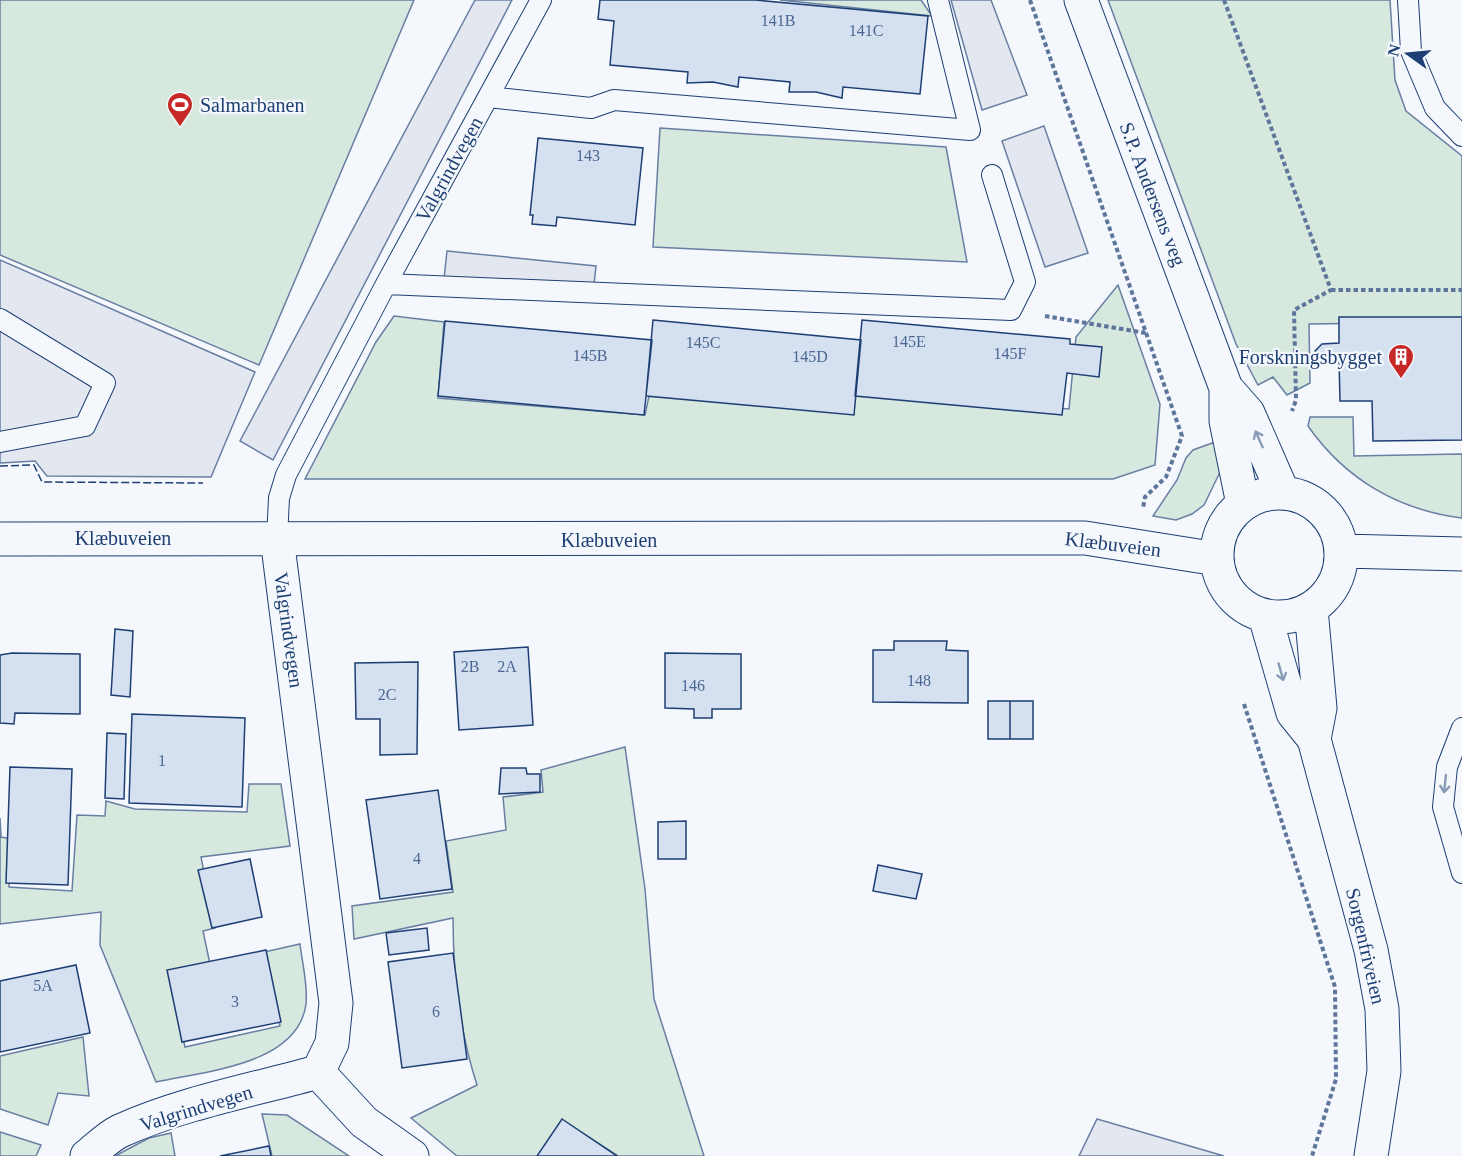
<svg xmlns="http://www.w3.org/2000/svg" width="1462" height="1156" viewBox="0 0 1462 1156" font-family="'Times New Roman',serif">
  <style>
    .green { fill: #d7e8df; stroke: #687fa3; stroke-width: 1.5 }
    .parking { fill: #e3e8f0; stroke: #687fa3; stroke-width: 1.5 }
    .building { fill: #d5e0f0; stroke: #1d3f73; stroke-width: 1.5 }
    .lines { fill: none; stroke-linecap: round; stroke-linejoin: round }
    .service-casing { stroke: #1d3f73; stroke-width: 22 }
    .minor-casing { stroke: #1d3f73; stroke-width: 35 }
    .tertiary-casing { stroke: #1d3f73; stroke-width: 35 }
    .path { stroke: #5e769c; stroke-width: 4; stroke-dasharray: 4.5 3; stroke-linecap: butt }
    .service { stroke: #f4f7fb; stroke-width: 20 }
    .minor { stroke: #f4f7fb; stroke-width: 33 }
    .tertiary { stroke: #f4f7fb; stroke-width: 33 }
    .fence { stroke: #1d3f73; stroke-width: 1.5; stroke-dasharray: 8 3; stroke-linecap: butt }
    .oneway { stroke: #889bb7 }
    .labels { text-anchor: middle; stroke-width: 4.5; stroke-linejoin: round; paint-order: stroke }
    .number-label { font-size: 16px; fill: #4b6792 }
    .poi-label { font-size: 20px; fill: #1d3f73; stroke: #f4f7fb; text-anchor: start }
    .street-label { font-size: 20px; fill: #1d3f73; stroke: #f4f7fb }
  </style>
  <rect width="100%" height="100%" fill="#f4f7fb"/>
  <!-- green -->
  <path class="green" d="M0,0H414L259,365L0,255Z
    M780,0H921L932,16Z
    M1108,0H1390L1395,80L1406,111L1462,156V322L1309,324L1310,383L1287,395L1273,377L1258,385L1236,344Z
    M660,128L946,147L967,262L653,247Z
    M1118,285L1160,404L1155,465L1113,479H305L376,342L394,316L444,322L438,398L645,415L649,396L853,391L1069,409L1076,337Z
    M1310,417H1353L1354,456L1462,454V518C1398,510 1345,479 1308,426Z
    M1215,442L1221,470L1204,505L1192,514L1176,520L1153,516L1177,480L1186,458L1193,450Z
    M625,747L645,889L654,999L704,1156H618L564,1121L541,1156H457L411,1118L477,1085C460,1033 453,973 453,918L354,939L352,906L453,892L446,841L506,830L503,797L543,792L541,770Z
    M249,784H281L290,846L201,857L215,928L203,931L210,964L169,974L185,1047L280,1026L264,952L300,944C302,962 308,985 306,1004C298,1065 205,1071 156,1082L100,945L101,912L0,924V818L1,837L12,839L9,887L72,891L77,815L105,816L106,801L135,809L247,812Z
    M83,1037L89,1096L58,1093L48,1125L0,1109V1056Z
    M262,1114L287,1115L349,1156H272Z
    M0,1132L41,1145L36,1156H0Z
    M171,1133L175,1156H115L149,1138Z"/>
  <!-- parking -->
  <path class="parking" d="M475,0H512L273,460L240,441Z
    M951,0H991L1027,95L982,110Z
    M1044,126L1088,253L1045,267L1002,141Z
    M447,251L596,266L593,293L444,279Z
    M0,260L255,372L211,477L47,476L35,461L0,463Z
    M1097,1119L1224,1156H1079Z"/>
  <!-- building -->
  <path class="building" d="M600,0H755L928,16L920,94L843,87L842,98L816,92H789L790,82L739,77L738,87L713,82L687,83L688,72L610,65L614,21L598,19Z
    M538,138L643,148L635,225L557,217L556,226L532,224L533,215H530Z
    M1339,317H1462V440L1373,441L1372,401H1340L1339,359H1321L1315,351L1322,344L1339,343Z
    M653,320L861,340L854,415L646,396Z
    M862,320L1070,339V344L1102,347L1099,377L1067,373L1062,415L855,396Z
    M445,321L652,340L644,415L438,396Z
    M115,629L133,631L130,697L111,695Z
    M894,641H947L946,650L968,651V703L873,702V650H894Z
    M528,647L533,725L459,730L454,652Z
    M12,653L80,654V714L15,713L14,724L0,723V655Z
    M665,653L741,654V709H712V718H694V709L665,708Z
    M418,662L417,754L380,755V719H356L355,663Z
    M988,701H1010V739H988Z
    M1010,701H1033V739H1010Z
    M132,714L245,718L242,807L129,803Z
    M107,733L126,734L124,799L105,798Z
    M10,767L72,769L68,885L6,883Z
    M501,768H526L527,774H540V792L499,794Z
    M438,790L452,889L380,899L366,800Z
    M686,821V859H658V822Z
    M250,859L262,917L212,928L198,870Z
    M878,865L922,874L916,899L873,891Z
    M427,928L429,950L389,955L386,933Z
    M266,950L281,1022L182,1042L167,970Z
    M453,953L467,1059L402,1068L388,962Z
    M76,965L90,1033L0,1052V981Z
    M562,1119L617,1156H537Z
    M269,1146L271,1156H220Z"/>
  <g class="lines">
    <defs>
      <path id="service" d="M1408,0L1411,51L1435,108L1462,136
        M488,97L591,108L614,100L970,130L938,0
        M386,284L1011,310L1025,282L992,175
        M0,319L105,383L85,426L0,442
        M277,538L279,498L286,475L386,284L541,0
        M1462,728L1447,767L1443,807L1462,873"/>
      <path id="minor" d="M318,1072L364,1122L412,1156
        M87,1156C97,1148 108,1137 120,1131C182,1103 252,1090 318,1072L332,1043L336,1003L277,538"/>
      <path id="tertiary" d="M1081,0L1226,388V421L1243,504
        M1226,388L1248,413L1283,493
        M1217 555a62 62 0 1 1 124 0a62 62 0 1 1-124 0Z
        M0,539L1085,538L1217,559
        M1342,551L1462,554
        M1311,609L1320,708L1314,739
        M1265,616L1293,713L1314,739L1371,950L1382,1009L1384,1071L1371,1156"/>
    </defs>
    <!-- service casing -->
    <use href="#service" class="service-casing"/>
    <!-- minor casing -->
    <use href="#minor" class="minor-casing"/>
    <!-- tertiary casing -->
    <use href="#tertiary" class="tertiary-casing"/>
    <!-- path -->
    <path class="path" d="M1030,0L1182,436L1166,477L1145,497L1143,508
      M1224,0L1331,290L1294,310L1296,400L1292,411
      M1331,290H1462
      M1045,316L1146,333
      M1244,704L1335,987L1336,1079L1312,1156"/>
    <!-- service -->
    <use href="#service" class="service"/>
    <!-- minor -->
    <use href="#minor" class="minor"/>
    <!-- tertiary -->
    <use href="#tertiary" class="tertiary"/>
    <!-- fence -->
    <path class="fence" d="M0,466L34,465L42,482L203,483"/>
  </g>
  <!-- one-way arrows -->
  <defs><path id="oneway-shaft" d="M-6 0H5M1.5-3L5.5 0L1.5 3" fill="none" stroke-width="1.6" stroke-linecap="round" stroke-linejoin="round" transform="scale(1.5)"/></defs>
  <g class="oneway">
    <use href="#oneway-shaft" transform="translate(1259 439) rotate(-114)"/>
    <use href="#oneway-shaft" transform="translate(1281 672) rotate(74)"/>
    <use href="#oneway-shaft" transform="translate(1445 784) rotate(96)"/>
  </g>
  <!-- icons -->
  <defs>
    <symbol id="stadium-pin" viewBox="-11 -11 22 30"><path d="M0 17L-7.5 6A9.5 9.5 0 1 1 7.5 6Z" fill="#c62828" stroke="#f4f7fb"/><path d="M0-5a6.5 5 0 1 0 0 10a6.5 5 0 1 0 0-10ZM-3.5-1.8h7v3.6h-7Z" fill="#fff"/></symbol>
    <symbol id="building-pin" viewBox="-11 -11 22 30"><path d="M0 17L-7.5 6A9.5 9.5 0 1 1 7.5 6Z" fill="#c62828" stroke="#f4f7fb"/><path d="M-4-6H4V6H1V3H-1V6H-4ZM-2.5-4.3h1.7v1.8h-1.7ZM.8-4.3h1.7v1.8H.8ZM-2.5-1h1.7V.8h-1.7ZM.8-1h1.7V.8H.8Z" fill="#fff"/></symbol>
  </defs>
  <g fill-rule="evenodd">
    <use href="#stadium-pin" x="165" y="90" width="30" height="40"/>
    <use href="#building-pin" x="1386" y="342" width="30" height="40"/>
  </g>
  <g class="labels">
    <!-- number labels -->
    <g class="number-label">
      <text x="778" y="26">141B</text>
      <text x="866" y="36">141C</text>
      <text x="588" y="161">143</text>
      <text x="909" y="347">145E</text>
      <text x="703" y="348">145C</text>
      <text x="1010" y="359">145F</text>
      <text x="590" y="361">145B</text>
      <text x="810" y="362">145D</text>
      <text x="470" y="672">2B</text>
      <text x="507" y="672">2A</text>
      <text x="919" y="686">148</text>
      <text x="693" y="691">146</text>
      <text x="387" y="700">2C</text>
      <text x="162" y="766">1</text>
      <text x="417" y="864">4</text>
      <text x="43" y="991">5A</text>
      <text x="235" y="1007">3</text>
      <text x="436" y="1017">6</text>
    </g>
    <!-- poi labels -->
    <g class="poi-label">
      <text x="200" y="112">Salmarbanen</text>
      <text x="1382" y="364" text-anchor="end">Forskningsbygget</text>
    </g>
    <!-- street labels -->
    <g class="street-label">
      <text transform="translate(449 169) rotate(-61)" y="7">Valgrindvegen</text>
      <text transform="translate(1153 194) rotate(69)" y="7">S.P. Andersens veg</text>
      <text x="123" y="545">Klæbuveien</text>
      <text x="609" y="547">Klæbuveien</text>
      <text transform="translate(1113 544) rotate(7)" y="7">Klæbuveien</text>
      <text transform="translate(289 630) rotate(82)" y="7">Valgrindvegen</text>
      <text transform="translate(1366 946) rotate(77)" y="7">Sorgenfriveien</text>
      <text transform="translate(196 1108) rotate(-17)" y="7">Valgrindvegen</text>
    </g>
  </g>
  <!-- north arrow -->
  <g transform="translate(1408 54) rotate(285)" stroke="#f4f7fb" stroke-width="4.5" paint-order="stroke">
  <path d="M0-4.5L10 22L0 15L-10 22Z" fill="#1d3f73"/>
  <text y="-9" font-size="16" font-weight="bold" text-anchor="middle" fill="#1d3f73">N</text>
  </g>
</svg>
